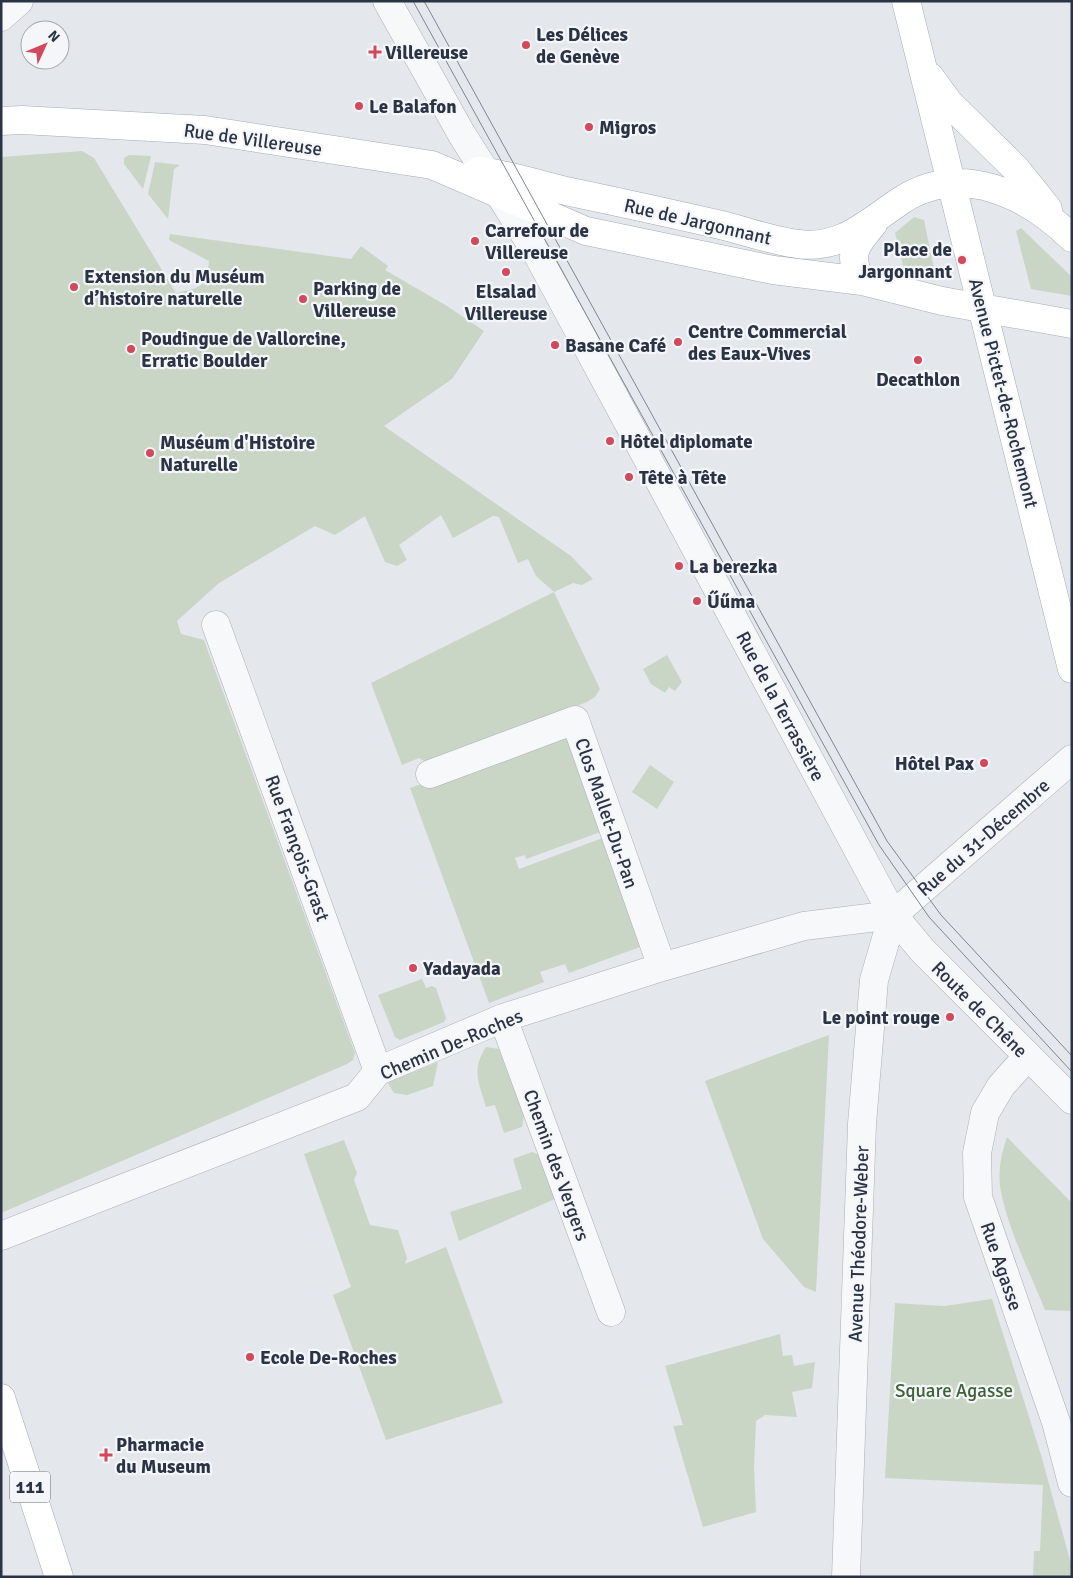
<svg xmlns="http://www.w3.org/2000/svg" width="1073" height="1578" viewBox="0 0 1073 1578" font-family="Signika,sans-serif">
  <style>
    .green { fill: #c9d6c5 }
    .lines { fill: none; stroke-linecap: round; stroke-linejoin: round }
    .minor-casing { stroke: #a9aeb7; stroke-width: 29 }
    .major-casing { stroke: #a3abb8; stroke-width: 29 }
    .minor { stroke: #f7f8fa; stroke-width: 28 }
    .major { stroke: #fff; stroke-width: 28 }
    .tram { stroke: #7d8696; stroke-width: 1 }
    .poi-dot { fill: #d1495b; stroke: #f4f6f9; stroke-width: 2 }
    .labels { text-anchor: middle; stroke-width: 4.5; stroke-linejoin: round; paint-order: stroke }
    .shield { fill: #f4f6f9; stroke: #676e7b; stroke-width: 1 }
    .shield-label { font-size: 18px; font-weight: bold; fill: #2b3445 }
    .poi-label { font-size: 19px; font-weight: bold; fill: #2b3445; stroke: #f4f6f9; text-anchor: start }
    .street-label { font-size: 19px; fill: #2b3445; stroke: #f4f6f9 }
    .park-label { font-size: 19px; fill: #3f6138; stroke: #f4f6f9 }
  </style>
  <rect width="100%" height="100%" fill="#e4e7ec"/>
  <!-- green -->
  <path class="green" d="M82,151L94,158L176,293C201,287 206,289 209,261L169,240L170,234L351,259L361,246L388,266L385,270L447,306L484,331L452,379L384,426L571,556L593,579L582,585L573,583L554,592L600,689L595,697L587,702L426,762L419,758L402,765L371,683L554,592L536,576L528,559L518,563L499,517L493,516L453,538L441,515L399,545L407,560L397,566L385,562L365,516L335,535L315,526L219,583L177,621L181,634L204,640L355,1053L353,1060L347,1064L1,1213V157Z
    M129,155L151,156L143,189L124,164V158Z
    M155,162L180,165L174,169L168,219L148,194Z
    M914,217L924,220L934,269L930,273L904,269L895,233Z
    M1021,228L1072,277V296L1031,289L1016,231Z
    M667,655L682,682L675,691L669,687L665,693L651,684L643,669Z
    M560,732L573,737L606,830L526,859L525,855L515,858L519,869L608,836L648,944L569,973L565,964L540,972L544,982L489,1003L410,788Z
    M650,765L674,782L657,809L632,792Z
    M422,979L426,988L432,986L436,988L446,1018L444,1022L400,1040L395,1037L378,995Z
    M829,1035L816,1292L804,1287L763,1239L705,1081Z
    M486,1047L499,1049L524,1116L522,1127L504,1133L495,1105L486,1107C479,1083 471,1070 486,1047Z
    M438,1062L433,1086L407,1095L394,1093L387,1082Z
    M1007,1137L1072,1203V1311L1045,1310C1029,1270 1007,1228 1000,1186C998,1169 1002,1152 1007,1137Z
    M344,1140L357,1173L354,1180L370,1225L398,1230L407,1258L405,1264L446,1247L503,1403L386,1440L333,1295L351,1287L304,1154Z
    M532,1152L539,1155L555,1199L459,1241L450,1212L522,1189L513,1159Z
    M992,1299L1041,1455L1072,1567V1577H1033L1034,1551H1040L1043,1485L885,1478L895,1303L944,1306Z
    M780,1334L783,1356L792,1355L794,1366L815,1362L812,1388L792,1392L797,1417L765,1415L756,1421L754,1468L756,1512L703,1527L673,1426L683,1425L665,1366Z"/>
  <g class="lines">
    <defs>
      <path id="minor" d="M387,1L461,133L539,257L893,915L922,950L1072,1100
        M1,17L19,1
        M216,625L378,1071
        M430,774L575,720L662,967
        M893,915L1072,759
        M503,1018L611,1312
        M1027,1057L1001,1086L985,1113L977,1153L978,1197L1056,1422L1072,1483
        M1,1236L357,1097L378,1071L503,1018L662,967L804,926L893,915
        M846,1577L862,1124L874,980L893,915"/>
      <path id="major" d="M906,1L1072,669
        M930,77L949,103L1016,169L1048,209
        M1,121L22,120L205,130L432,165L586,231L773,270L862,281L942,301L1072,324
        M478,171C507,174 537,184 566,191C618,202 669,213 721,225C746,231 772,241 798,244C842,250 868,222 902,200C961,162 1027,194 1072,238
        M862,281C846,256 856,244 873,224
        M1,1398L59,1577"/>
    </defs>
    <!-- minor casing -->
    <use href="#minor" class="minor-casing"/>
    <!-- major casing -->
    <use href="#major" class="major-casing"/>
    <!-- minor -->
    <use href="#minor" class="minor"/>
    <!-- major -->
    <use href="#major" class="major"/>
    <!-- tram -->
    <path class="tram" d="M413,1L879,845L929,917L1072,1072
      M424,1L887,841L941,915L1072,1056"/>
  </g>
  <!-- markers -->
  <g class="poi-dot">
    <circle cx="526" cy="45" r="5"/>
    <path d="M372.5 44.5h5v5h5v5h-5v5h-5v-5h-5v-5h5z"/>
    <circle cx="359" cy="106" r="5"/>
    <circle cx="589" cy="127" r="5"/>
    <circle cx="475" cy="241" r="5"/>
    <circle cx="962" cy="260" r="5"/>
    <circle cx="506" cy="272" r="5"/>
    <circle cx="74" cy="287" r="5"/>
    <circle cx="303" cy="299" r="5"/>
    <circle cx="678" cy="342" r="5"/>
    <circle cx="555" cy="345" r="5"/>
    <circle cx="131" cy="349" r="5"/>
    <circle cx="918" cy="360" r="5"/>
    <circle cx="610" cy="441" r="5"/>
    <circle cx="150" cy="453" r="5"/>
    <circle cx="629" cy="477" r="5"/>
    <circle cx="679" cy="566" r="5"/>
    <circle cx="697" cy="601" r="5"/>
    <circle cx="984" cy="763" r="5"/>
    <circle cx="413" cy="968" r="5"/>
    <circle cx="950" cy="1017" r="5"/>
    <circle cx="250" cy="1357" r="5"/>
    <path d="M103.5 1447.5h5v5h5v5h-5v5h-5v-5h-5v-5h5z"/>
  </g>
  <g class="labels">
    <!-- shield labels -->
    <rect class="shield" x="10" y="1471.5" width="40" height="31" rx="4"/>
    <g class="shield-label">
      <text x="30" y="1493">111</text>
    </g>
    <!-- poi labels -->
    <g class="poi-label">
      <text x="536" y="41">Les Délices<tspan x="536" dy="22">de Genève</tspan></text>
      <text x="385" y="59">Villereuse</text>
      <text x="369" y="113">Le Balafon</text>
      <text x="599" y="134">Migros</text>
      <text x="485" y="237">Carrefour de<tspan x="485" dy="22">Villereuse</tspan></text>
      <text x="952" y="256" text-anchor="end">Place de<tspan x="952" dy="22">Jargonnant</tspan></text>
      <text x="84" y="283">Extension du Muséum<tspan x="84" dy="22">d’histoire naturelle</tspan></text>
      <text x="313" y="295">Parking de<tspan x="313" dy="22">Villereuse</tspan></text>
      <text x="506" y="298" text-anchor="middle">Elsalad<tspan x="506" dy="22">Villereuse</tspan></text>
      <text x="688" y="338">Centre Commercial<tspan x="688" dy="22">des Eaux-Vives</tspan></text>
      <text x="141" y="345">Poudingue de Vallorcine,<tspan x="141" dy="22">Erratic Boulder</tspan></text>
      <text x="565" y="352">Basane Café</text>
      <text x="918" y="386" text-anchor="middle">Decathlon</text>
      <text x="620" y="448">Hôtel diplomate</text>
      <text x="160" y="449">Muséum d'Histoire<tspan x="160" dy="22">Naturelle</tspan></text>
      <text x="639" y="484">Tête à Tête</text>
      <text x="689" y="573">La berezka</text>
      <text x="707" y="608">Űűma</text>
      <text x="974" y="770" text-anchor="end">Hôtel Pax</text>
      <text x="423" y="975">Yadayada</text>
      <text x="940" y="1024" text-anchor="end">Le point rouge</text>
      <text x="260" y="1364">Ecole De-Roches</text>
      <text x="116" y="1451">Pharmacie<tspan x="116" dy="22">du Museum</tspan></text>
    </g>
    <!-- street labels -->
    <g class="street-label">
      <text transform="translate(253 139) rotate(8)" y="7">Rue de Villereuse</text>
      <text transform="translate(698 221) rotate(13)" y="7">Rue de Jargonnant</text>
      <text transform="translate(1004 393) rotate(76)" y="7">Avenue Pictet-de-Rochemont</text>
      <text transform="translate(781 706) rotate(62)" y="7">Rue de la Terrassière</text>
      <text transform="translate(607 813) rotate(71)" y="7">Clos Mallet-Du-Pan</text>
      <text transform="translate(983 837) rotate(-41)" y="7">Rue du 31-Décembre</text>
      <text transform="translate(298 848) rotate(70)" y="7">Rue François-Grast</text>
      <text transform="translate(980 1009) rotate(45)" y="7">Route de Chêne</text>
      <text transform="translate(451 1044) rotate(-23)" y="7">Chemin De-Roches</text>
      <text transform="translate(557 1165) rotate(70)" y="7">Chemin des Vergers</text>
      <text transform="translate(858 1244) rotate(-88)" y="7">Avenue Théodore-Weber</text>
      <text transform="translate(1002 1266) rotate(71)" y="7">Rue Agasse</text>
    </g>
    <!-- park labels -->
    <g class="park-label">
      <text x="954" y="1397">Square Agasse</text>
    </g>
  </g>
  <!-- border -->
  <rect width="1073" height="1578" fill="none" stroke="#2b3445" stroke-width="5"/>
  <!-- north arrow -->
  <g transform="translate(45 45) rotate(46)"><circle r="24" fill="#f4f6f9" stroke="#a4a8b1"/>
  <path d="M0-4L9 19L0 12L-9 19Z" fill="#d1495b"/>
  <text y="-8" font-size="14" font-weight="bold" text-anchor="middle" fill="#2b3445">N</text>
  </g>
</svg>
